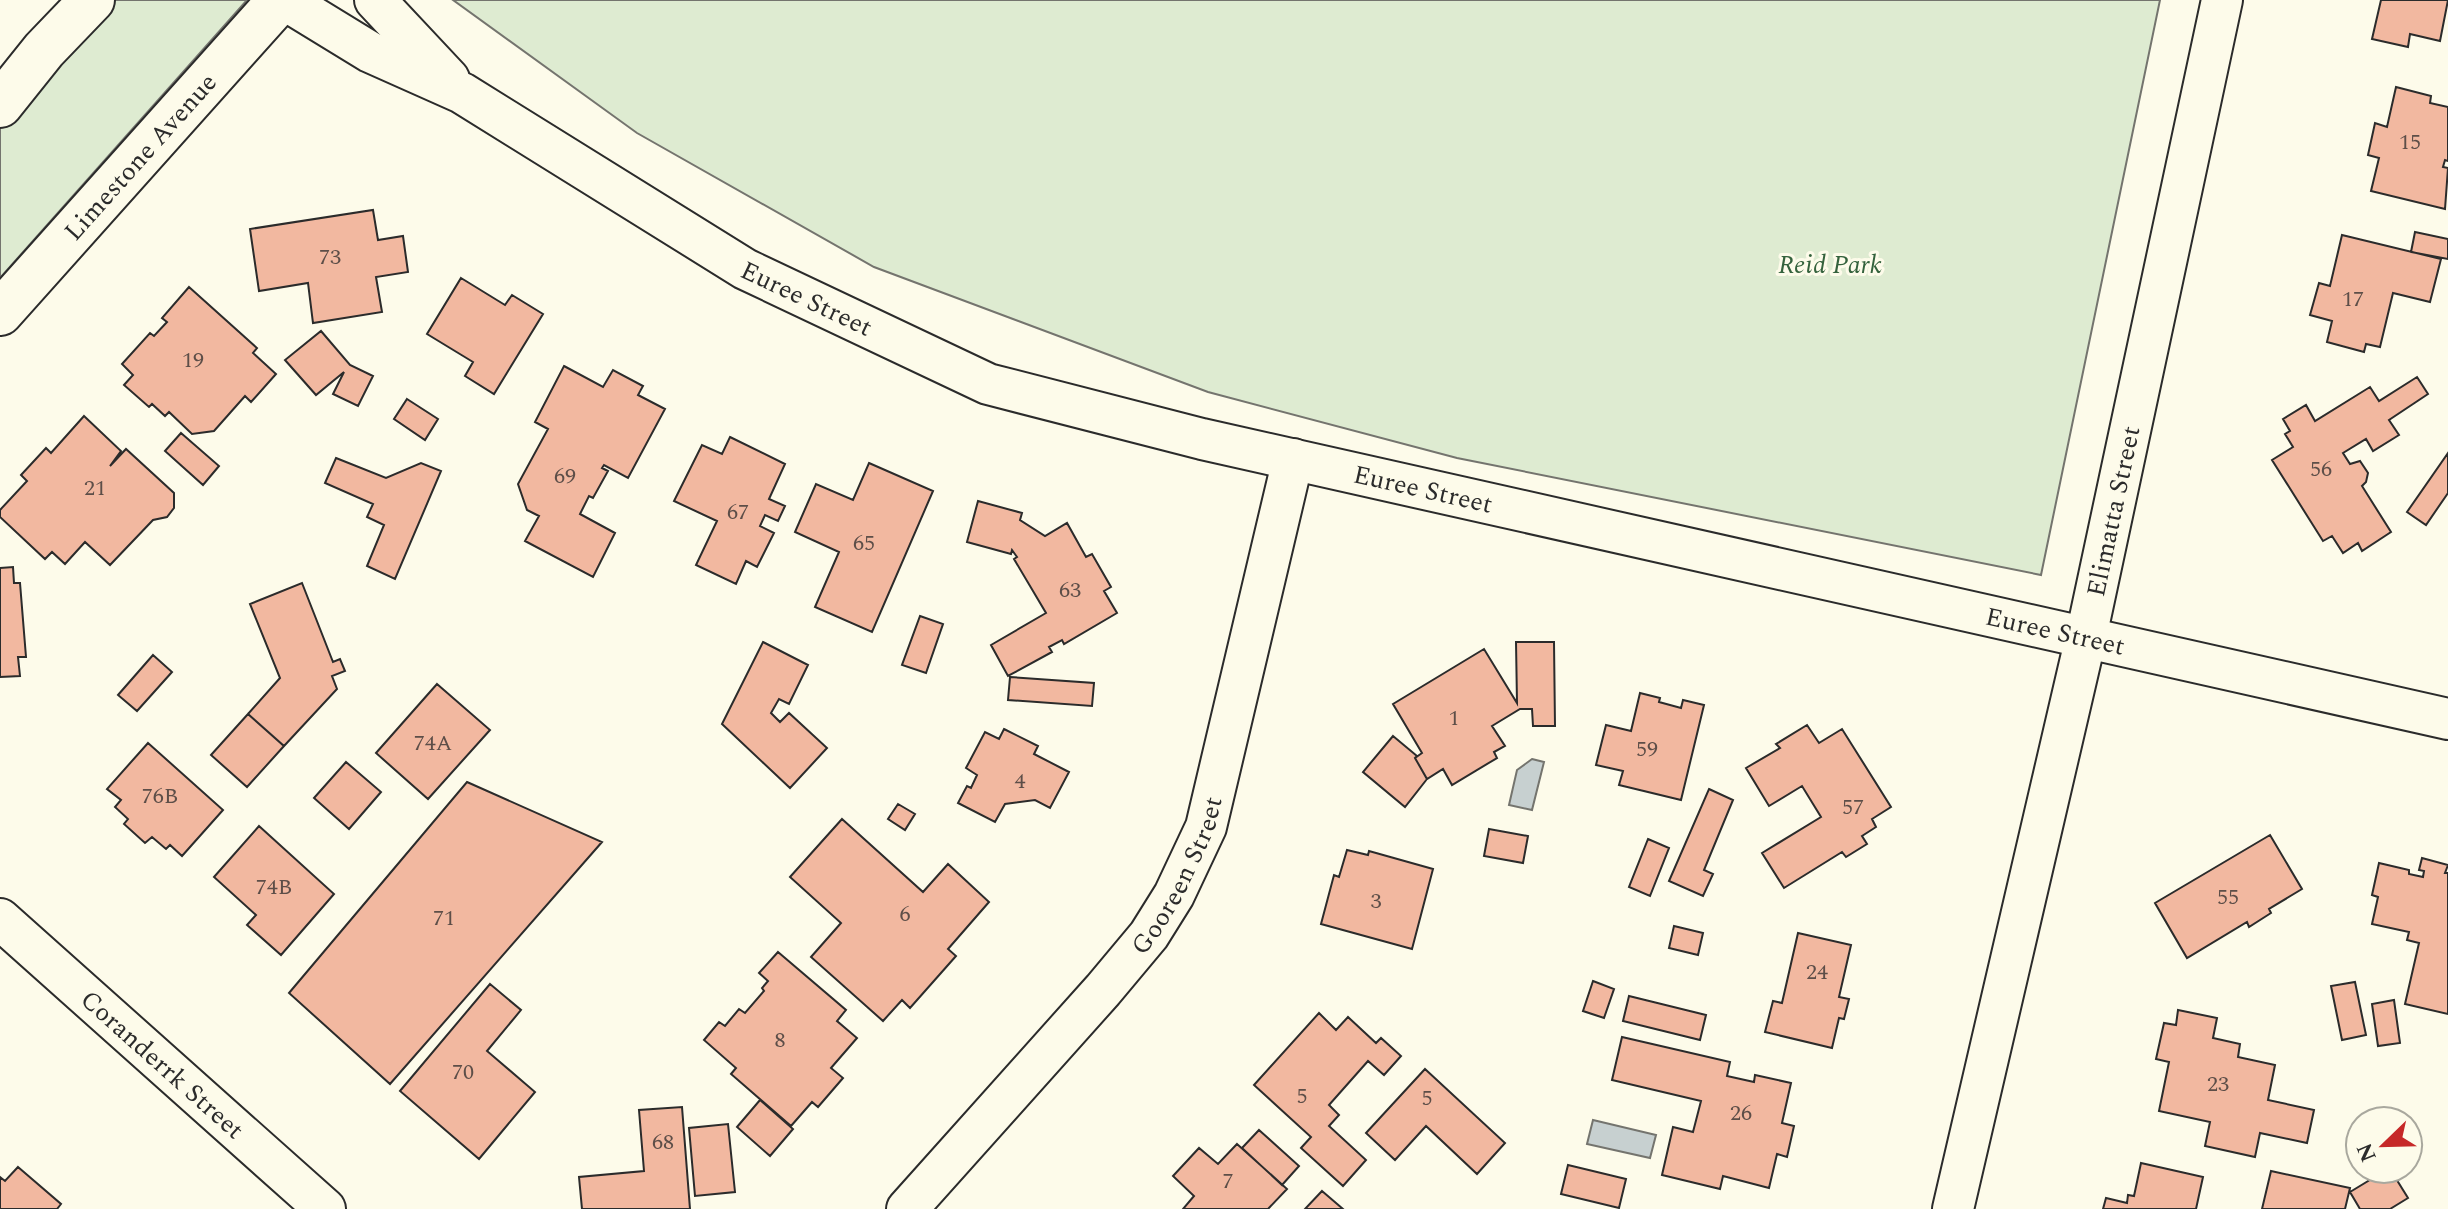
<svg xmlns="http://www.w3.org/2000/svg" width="2448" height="1209" viewBox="0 0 2448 1209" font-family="Spectral,serif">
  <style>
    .green { fill: #deebd1; stroke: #74746e; stroke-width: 2 }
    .water { fill: #c7d0d0; stroke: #74746e; stroke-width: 2 }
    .building { fill: #f2b8a0; stroke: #2b2b2b; stroke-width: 2 }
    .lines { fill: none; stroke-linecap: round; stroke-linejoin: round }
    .minor-casing { stroke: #2b2b2b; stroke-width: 44 }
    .secondary-casing { stroke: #2b2b2b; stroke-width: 48 }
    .minor { stroke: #fdfbea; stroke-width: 40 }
    .secondary { stroke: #fdfbea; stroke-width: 44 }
    .labels { text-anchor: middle; stroke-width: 6; stroke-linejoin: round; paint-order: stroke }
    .number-label { font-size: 22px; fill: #5d4e48 }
    .street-label { font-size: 26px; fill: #2b2b2b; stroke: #fdfbea }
    .park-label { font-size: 26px; font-style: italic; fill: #34623c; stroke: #fdfbea }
  </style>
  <rect width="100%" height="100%" fill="#fdfbea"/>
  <!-- green -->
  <path class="green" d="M115,0H247L0,278V125Z
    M453,0H2160L2041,575L1457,458L1208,392L874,267L637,133Z"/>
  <!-- water -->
  <path class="water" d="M1532,759L1544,762L1532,810L1509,805L1517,770Z
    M1593,1120L1656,1135L1650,1158L1587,1144Z"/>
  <!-- building -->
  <path class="building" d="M2381,0H2448L2440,41L2410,34L2408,47L2372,39Z
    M2396,87L2431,96L2430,103L2448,107V161L2445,160L2443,167L2448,168L2445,209L2371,191L2379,158L2368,155L2375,123L2387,127Z
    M373,210L378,240L403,236L408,272L376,277L382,312L313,323L308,283L259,291L250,229Z
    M2415,232L2448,239V259L2411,252Z
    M2342,235L2441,259L2430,302L2393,293L2380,347L2366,344L2364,352L2327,342L2332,321L2310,315L2319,283L2330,286Z
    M461,278L505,305L512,295L543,314L494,394L465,376L473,362L427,334Z
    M189,287L257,348L253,353L276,374L251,402L245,396L214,431L192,434L169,412L165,416L152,404L149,407L124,385L133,375L122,364L150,333L154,336L167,322L162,318Z
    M321,331L350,365L373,376L358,406L333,394L344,372L316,395L285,360Z
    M564,366L603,387L613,370L643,386L638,395L665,409L628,478L604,465L602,468L608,471L593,498L589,496L580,514L615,533L593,577L525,541L539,516L527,510L518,484L548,429L535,422Z
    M2417,377L2428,394L2389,420L2399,435L2373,451L2366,439L2343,453L2350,464L2360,461L2368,473L2366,482L2362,486L2391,532L2362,551L2358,543L2343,553L2332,536L2323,541L2272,460L2293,447L2285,434L2290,431L2283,419L2306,405L2315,421L2370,387L2379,401Z
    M407,399L438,419L425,440L394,419Z
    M84,416L121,451L110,466L126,449L174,493V508L167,517L153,520L110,565L85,542L65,564L52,552L45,559L0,517V510L27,481L21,475L46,448L51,453Z
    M181,433L219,466L203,485L165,451Z
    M730,437L785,464L769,499L785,506L778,521L765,515L760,526L774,533L757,567L746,561L736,584L696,565L717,521L674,501L702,445L722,454Z
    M2448,453V493L2426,525L2407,512Z
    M336,458L386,478L421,463L441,471L395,579L367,566L384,525L367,517L373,504L325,483Z
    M869,463L933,491L872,632L815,607L839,552L795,532L816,484L853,500Z
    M978,501L1022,513L1020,520L1045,536L1067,523L1086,557L1092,554L1111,587L1104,591L1117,613L1064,644L1062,640L1049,647L1052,652L1008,676L991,645L1046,613L1014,559L1017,557L1012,550L1011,554L967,542Z
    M13,567L14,583H20L26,657H18L20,676L0,677V568Z
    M302,583L333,662L340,659L345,671L332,676L337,689L284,746L248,714L280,678L250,604Z
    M920,616L943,624L926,673L902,665Z
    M763,642L808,665L789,704L779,699L771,713L780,722L789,713L827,748L790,788L722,724Z
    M1516,642H1554L1555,726H1533L1532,709H1520L1492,726L1505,746L1494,752L1497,758L1452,785L1443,769L1427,779L1415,758L1422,753L1393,704L1484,649L1517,703Z
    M153,655L172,672L137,711L118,695Z
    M1010,677L1094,683L1092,706L1008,700Z
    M437,684L490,730L428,799L376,753Z
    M1640,693L1660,698L1659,702L1681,708L1683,700L1704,705L1681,800L1619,785L1623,771L1596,765L1606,725L1631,731Z
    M248,714L284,746L247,787L211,755Z
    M1807,725L1819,743L1842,729L1891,807L1872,819L1876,827L1862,836L1867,844L1846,857L1842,852L1784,888L1762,853L1821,817L1802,786L1769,806L1746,768L1780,748L1776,744Z
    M1004,729L1038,746L1034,754L1069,772L1050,808L1035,800L1005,804L995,822L958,803L967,786L971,788L977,775L966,768L985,732L999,739Z
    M1393,736L1417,756L1415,758L1427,779L1405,807L1363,772Z
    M148,743L223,810L182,856L170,845L166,849L152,837L145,843L124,824L128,819L115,807L121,800L107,789Z
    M346,762L381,792L349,829L314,798Z
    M467,782L602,842L390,1084L289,993Z
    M1709,789L1733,800L1704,870L1713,874L1703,896L1669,881Z
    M898,804L915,814L905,830L888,819Z
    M842,819L923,892L948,864L989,902L948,949L956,956L910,1008L902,1000L883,1021L811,957L841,923L790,877Z
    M259,826L334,894L281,955L247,925L256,915L214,877Z
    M1489,829L1528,836L1523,863L1484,856Z
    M2270,835L2302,889L2269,909L2271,913L2249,927L2247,922L2187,958L2155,903Z
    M1648,839L1669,848L1650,896L1629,887Z
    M1347,850L1368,855L1369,851L1433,869L1412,949L1321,924L1334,875L1339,877Z
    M2422,858L2448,865L2445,873H2448V1014L2405,1004L2419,943L2407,940L2409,932L2372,924L2378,897L2372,895L2379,863L2409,870V874L2423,877L2424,871L2419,870Z
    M1674,926L1703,933L1698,955L1669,948Z
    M1798,933L1851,945L1839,997L1849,999L1844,1019L1839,1018L1832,1048L1765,1032L1773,1001L1782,1003Z
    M778,952L846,1010L837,1021L857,1038L831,1068L843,1078L818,1107L812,1102L791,1126L731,1074L736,1068L704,1040L719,1022L725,1026L739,1009L745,1013L764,991L762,988L768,981L759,973Z
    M1593,981L1614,989L1604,1018L1583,1011Z
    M2355,982L2366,1035L2342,1040L2331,986Z
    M490,984L521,1010L487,1051L535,1092L479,1159L400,1091Z
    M1629,996L1706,1015L1700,1040L1623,1021Z
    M2394,1000L2400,1043L2378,1046L2372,1004Z
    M2178,1010L2217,1018L2213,1038L2240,1044L2238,1057L2275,1065L2268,1100L2314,1110L2307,1143L2260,1133L2255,1157L2205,1146L2210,1122L2159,1111L2169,1062L2156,1059L2164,1023L2176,1025Z
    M1319,1013L1336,1030L1348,1017L1376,1043L1381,1038L1401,1056L1384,1075L1368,1061L1329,1105L1339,1115L1329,1126L1366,1160L1343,1186L1301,1148L1311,1137L1254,1085Z
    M1622,1037L1730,1062L1727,1076L1754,1082L1755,1075L1791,1083L1782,1123L1794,1126L1787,1157L1777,1154L1769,1188L1723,1176L1720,1189L1662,1175L1673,1127L1693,1132L1701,1101L1612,1080Z
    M1425,1069L1505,1143L1477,1174L1426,1126L1395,1160L1366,1133Z
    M760,1100L793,1129L770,1156L737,1127Z
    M682,1107L690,1209H582L579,1177L644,1171L639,1110Z
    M728,1124L735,1192L695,1196L689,1128Z
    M1259,1130L1299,1166L1282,1185L1242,1148Z
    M1237,1144L1287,1189L1268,1209H1183L1194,1196L1173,1176L1199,1148L1218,1164Z
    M2141,1163L2203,1177L2196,1209H2103L2106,1198L2127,1203L2128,1195L2134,1196Z
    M1568,1165L1626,1179L1619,1208L1561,1194Z
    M18,1167L61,1204L57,1209H0V1177L5,1181Z
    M2388,1169H2390L2408,1198L2390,1209H2360L2350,1192Z
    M2271,1171L2350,1188L2345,1209H2262Z
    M1322,1191L1343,1209H1305Z"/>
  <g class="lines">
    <defs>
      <g id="minor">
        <path id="s1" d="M285,0L370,52L462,93L745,269L988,384L1202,439L2448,719"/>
        <path d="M375,0L449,79"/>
        <path id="s2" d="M0,919L325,1209"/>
        <path id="s3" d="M907,1209L1103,990L1149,935L1174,895L1206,827L1293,459"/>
        <path id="s4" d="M1953,1209L2086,637L2222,0"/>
      </g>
      <g id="secondary">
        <path d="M0,105L44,50L92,0"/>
        <path id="s5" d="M0,313L280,0"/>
      </g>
    </defs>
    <!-- minor casing -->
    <use href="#minor" class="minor-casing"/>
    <!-- secondary casing -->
    <use href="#secondary" class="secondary-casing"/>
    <!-- minor -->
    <use href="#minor" class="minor"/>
    <!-- secondary -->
    <use href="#secondary" class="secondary"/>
  </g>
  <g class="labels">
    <!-- number labels -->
    <g class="number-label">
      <text x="2410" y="149">15</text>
      <text x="330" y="264">73</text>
      <text x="2353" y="306">17</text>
      <text x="193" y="367">19</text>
      <text x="2321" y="476">56</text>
      <text x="565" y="483">69</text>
      <text x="95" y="495">21</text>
      <text x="738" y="519">67</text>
      <text x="864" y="550">65</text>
      <text x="1070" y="597">63</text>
      <text x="1454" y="725">1</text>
      <text x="433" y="750">74A</text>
      <text x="1647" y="756">59</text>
      <text x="1020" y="788">4</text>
      <text x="160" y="803">76B</text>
      <text x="1853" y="814">57</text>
      <text x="274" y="894">74B</text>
      <text x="2228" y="904">55</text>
      <text x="1376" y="908">3</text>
      <text x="905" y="921">6</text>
      <text x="444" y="925">71</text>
      <text x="1817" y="979">24</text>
      <text x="780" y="1047">8</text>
      <text x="463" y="1079">70</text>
      <text x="2218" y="1091">23</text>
      <text x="1302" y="1103">5</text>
      <text x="1427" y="1105">5</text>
      <text x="1741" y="1120">26</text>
      <text x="663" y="1149">68</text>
      <text x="1228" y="1188">7</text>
    </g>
    <!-- street labels -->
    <g class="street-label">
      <text dy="9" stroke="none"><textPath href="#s5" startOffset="210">Limestone Avenue</textPath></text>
      <text dy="9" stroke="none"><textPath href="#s1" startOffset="602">Euree Street</textPath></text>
      <text dy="9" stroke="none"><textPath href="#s1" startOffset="1250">Euree Street</textPath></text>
      <text dy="9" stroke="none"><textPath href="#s4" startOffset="716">Elimatta Street</textPath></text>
      <text dy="9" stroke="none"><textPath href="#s1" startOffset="1898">Euree Street</textPath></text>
      <text dy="9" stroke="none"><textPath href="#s3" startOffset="432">Gooreen Street</textPath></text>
      <text dy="9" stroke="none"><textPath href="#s2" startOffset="218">Coranderrk Street</textPath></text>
    </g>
    <!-- park labels -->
    <g class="park-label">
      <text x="1830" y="273">Reid Park</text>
    </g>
  </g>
  <!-- north arrow -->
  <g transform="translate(2384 1145) rotate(247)"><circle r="38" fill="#fdfbea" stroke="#a9a89e" stroke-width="2"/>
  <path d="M0-6L14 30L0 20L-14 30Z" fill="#c62828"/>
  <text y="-12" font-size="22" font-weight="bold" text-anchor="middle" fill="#2b2b2b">N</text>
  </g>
</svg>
